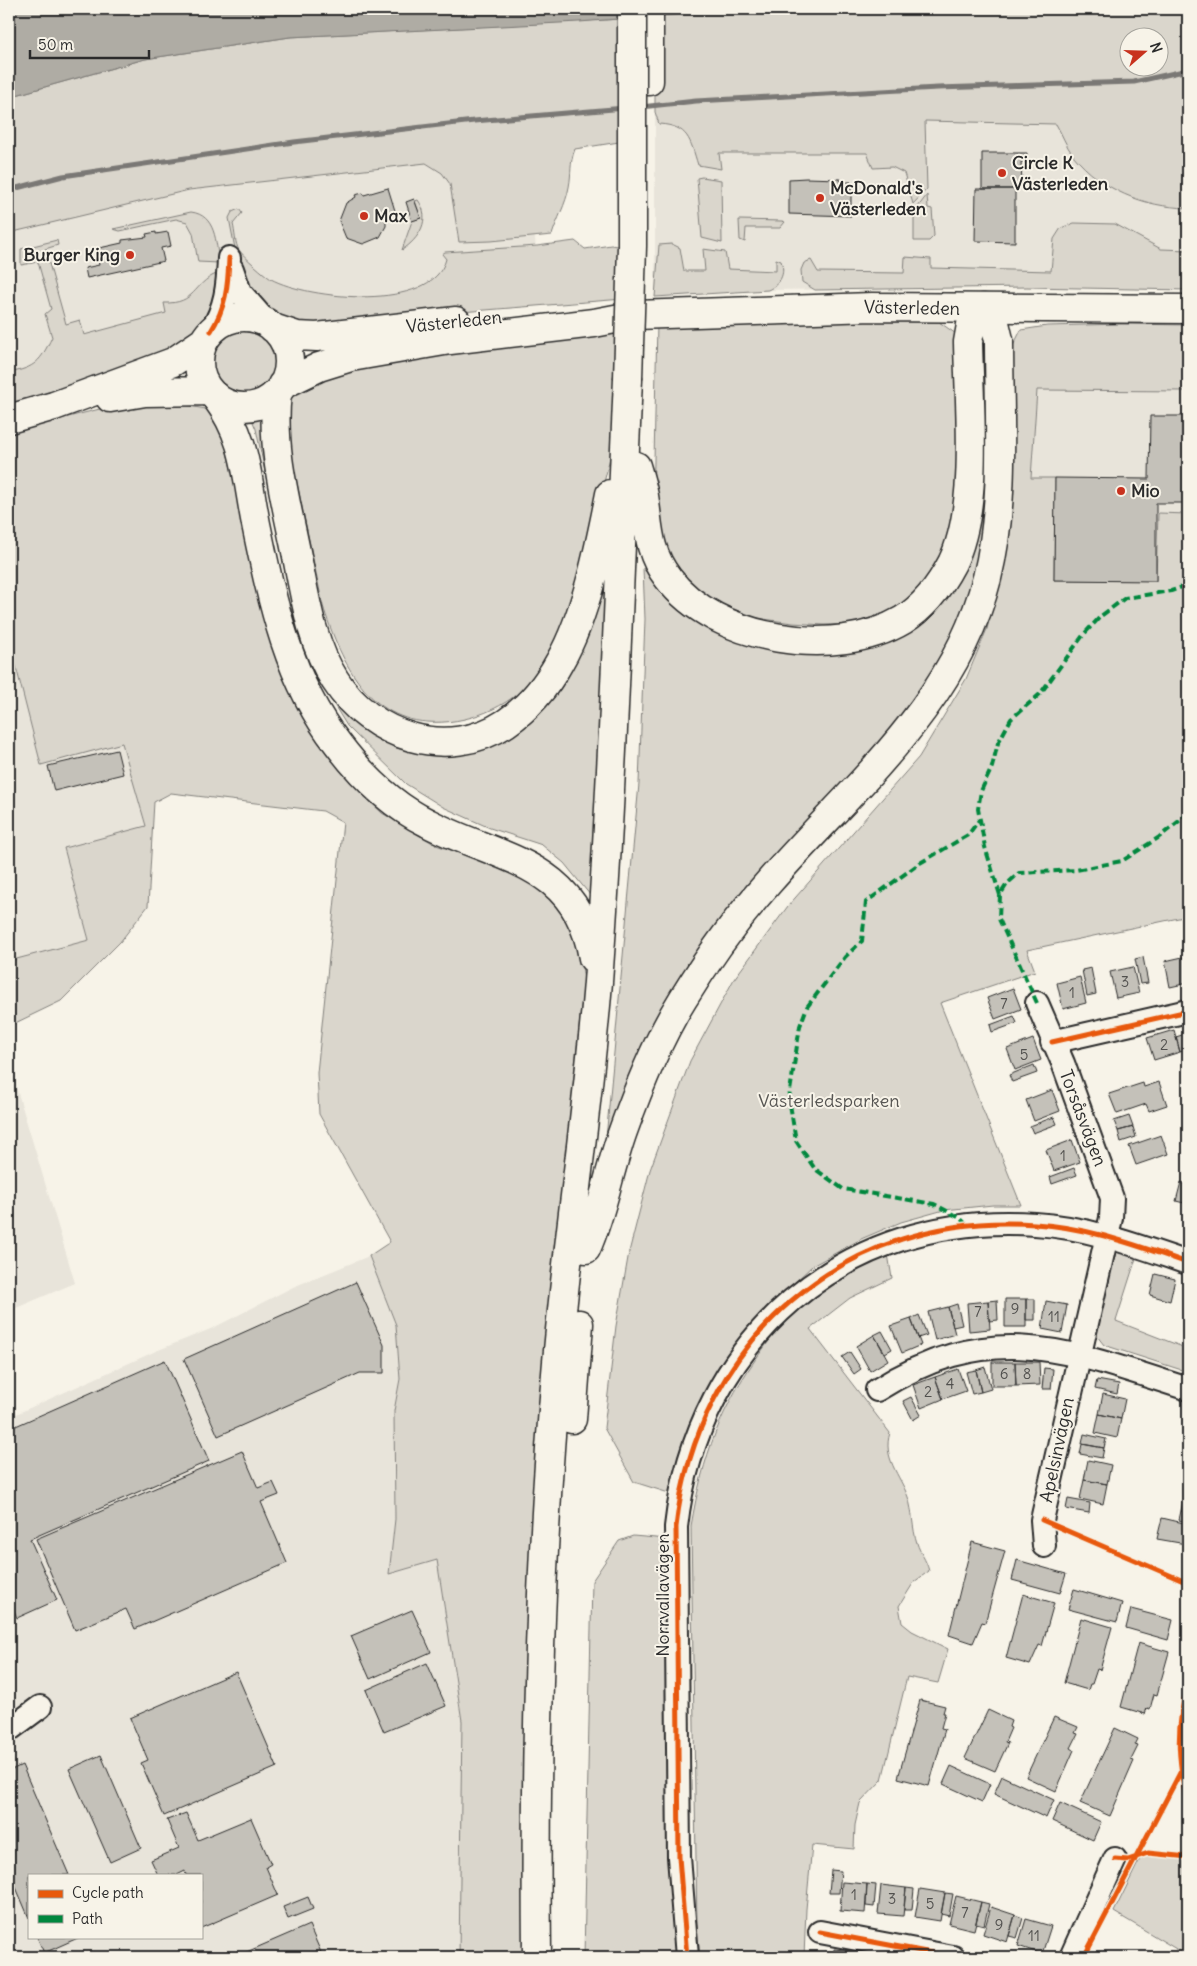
<svg xmlns="http://www.w3.org/2000/svg" width="1197" height="1966" viewBox="0 0 1197 1966" font-family="Delius,sans-serif">
  <style>
    .built { fill: #e8e4da; fill-rule: evenodd }
    .green { fill: #dad6cc; stroke: #82807c; fill-rule: evenodd }
    .water { fill: #afaca4; stroke: #7a7874 }
    .lines { fill: none; stroke-linecap: round; stroke-linejoin: round }
    .stream { stroke: #7a7874; stroke-width: 5 }
    .building { fill: #c4c1b9; stroke: #2b2b2b }
    .minor-casing { stroke: #2b2b2b; stroke-width: 26 }
    .major-casing { stroke: #2b2b2b; stroke-width: 31 }
    .highway-casing { stroke: #2b2b2b; stroke-width: 31 }
    .minor { stroke: #f7f3e8; stroke-width: 22 }
    .major { stroke: #f7f3e8; stroke-width: 28 }
    .highway { stroke: #f7f3e8; stroke-width: 28 }
    .highway-bridge-casing { stroke: #2b2b2b; stroke-width: 31; stroke-linecap: butt }
    .highway-bridge { stroke: #f7f3e8; stroke-width: 28 }
    .quiet { stroke: #00873e; stroke-width: 4; stroke-dasharray: 8 4; stroke-linecap: butt }
    .cycleway-casing { stroke: #f7f3e8; stroke-width: 8 }
    .cycleway { stroke: #e8590c; stroke-width: 5 }
    .poi-dot { fill: #c8321e; stroke: #f7f3e8; stroke-width: 2 }
    .labels { text-anchor: middle; stroke-width: 4; stroke-linejoin: round; paint-order: stroke }
    .number-label { font-size: 15px; fill: #51504e }
    .poi-label { font-size: 18px; font-weight: bold; fill: #2b2b2b; stroke: #f7f3e8; text-anchor: start }
    .street-label { font-size: 18px; fill: #2b2b2b; stroke: #f7f3e8 }
    .park-label { font-size: 18px; fill: #575653; stroke: #f7f3e8 }
  </style>
  <rect width="100%" height="100%" fill="#f7f3e8"/>
  <filter id="ink" filterUnits="userSpaceOnUse"><feTurbulence type="fractalNoise" baseFrequency=".02" numOctaves="2"/><feDisplacementMap in="SourceGraphic" scale="10" xChannelSelector="R" yChannelSelector="G"/><feConvolveMatrix kernelMatrix="1 2 1 2 8 2 1 2 1" color-interpolation-filters="sRGB"/></filter>
  <g filter="url(#ink)">
    <!-- built -->
    <path class="built" d="M1050,104L1072,153L1086,169L1110,187L1172,208H1188V290L1027,287L768,290L655,297V112Z
      M436,140L535,237L539,304L448,313L233,302L211,316L197,331L9,404V223Z
      M1037,389L1188,391V514L1158,513L1156,581L1054,580L1055,479H1031Z
      M9,639L41,765L122,742L146,826L65,848L89,941L9,961Z
      M9,1063L75,1283L9,1311Z
      M369,1256L396,1325L400,1379L394,1411L395,1519L389,1574L437,1560L462,1721L459,1957H9V1413L14,1415L156,1351L213,1328L293,1287ZM29,1875H201V1937H29Z"/>
    <!-- green -->
    <path class="green" d="M751,9H1188V208C1144,207 1101,190 1073,155C1066,146 1062,134 1056,124L925,121L927,189L913,204L904,173L892,167L873,168L867,153H719L721,169L698,165C690,140 689,126 659,124L655,112V15ZM1130,38H1160V68H1130Z
      M621,19L619,142L575,149C569,165 572,172 569,187C566,204 557,219 552,235L491,241L459,242L450,184L442,173L426,163L189,190L9,233V97L145,59L290,37Z
      M702,177L721,180L722,243L702,238L697,178Z
      M927,195L928,208L932,209L934,236L929,241H914V212Z
      M418,200C432,219 419,239 402,250L412,221L421,218L415,201Z
      M239,209L242,213L233,224C235,232 235,244 239,250C243,256 265,275 271,279C308,299 432,313 446,259L442,254L445,252L537,246L575,241L585,249L611,245L623,247V299L448,313L329,329L281,319L265,309L240,274L229,218L232,212Z
      M191,212C216,215 216,242 219,263L198,262L193,233L187,222L176,219L120,231L113,229Z
      M739,220L782,221L785,222L780,228H746L745,242L740,240Z
      M1074,223L1115,224L1161,249L1188,250V290L1027,287L815,290L802,282L801,270L804,263L811,260L818,272L904,273L905,257L931,259V268L1051,271L1054,239L1061,228Z
      M57,240L58,245L45,249L66,324L80,320L84,335L166,313L164,303C196,304 193,284 216,274L222,278C218,289 217,308 209,318C168,373 72,387 9,404V373C36,367 40,362 52,337L45,314L51,309L38,262L21,265V249Z
      M672,244L680,248L684,271H705L703,249L725,252L728,269L776,271V259L781,261C786,274 780,284 768,290L655,297L659,245Z
      M760,321L939,322L959,336L958,510L952,534L932,576L906,601L887,612L852,624L824,625L793,623L756,618L736,614L720,607L674,571L653,506L657,324Z
      M1123,324L1188,325V391L1037,390L1031,478H1055L1054,580H1156L1158,513L1188,514V916L1027,950L1035,971L940,1003L1021,1205H993L944,1210L901,1222L861,1239L812,1266L759,1316L713,1377L689,1429L672,1494L634,1482L604,1428L616,1326L629,1252L650,1170L690,1061L734,979L788,906L919,757L966,679L987,629L1000,574L1011,371L1013,346L1021,330L1047,326Z
      M616,328C615,367 615,407 612,445C610,461 605,478 601,494C590,548 570,634 535,677C509,708 466,725 427,722C365,718 339,656 323,606L286,431L290,399L299,386L345,364Z
      M213 362a31 31 0 1 1 62 0a31 31 0 1 1-62 0Z
      M986,333H989L985,532L968,596L946,656L912,705L754,880L603,1171L639,784L645,619L643,568L670,603L714,632L799,647L929,613L983,440V355Z
      M143,398L217,411L266,612L289,683L351,783L382,813L436,845L504,868L533,881L572,921L580,952L584,980L545,1352L528,1957H459L462,1721L437,1560L389,1574L395,1519L394,1411L400,1379L396,1325L369,1256L390,1242L319,1114L317,1073L343,822L323,811L171,793L154,802L148,906L120,942L61,1001L9,1026V961L89,940L64,848L146,826L122,743L41,765L9,639V432Z
      M263,410L320,661L409,743C443,735 476,727 510,719C518,718 532,717 539,712C580,683 606,580 616,532L591,896L564,863L542,845L490,828L443,807L406,784L347,726L322,685L292,602L256,429L250,415Z
      M1125,1249L1137,1255L1116,1321L1188,1349V1372L1104,1345L1097,1336L1096,1324L1114,1254Z
      M888,1254L892,1278L850,1298L810,1329L890,1433C882,1457 900,1475 908,1497C913,1512 912,1528 917,1543C920,1553 926,1559 929,1571L914,1582L899,1606L902,1623L912,1631L948,1649L938,1683L907,1677L882,1780L860,1803L855,1825L854,1849L812,1845L806,1909L804,1957H700L697,1926L691,1526C703,1456 720,1407 763,1349C778,1328 797,1306 818,1291C840,1275 863,1265 888,1254Z
      M633,1536L667,1539L681,1957H584L592,1581L619,1541Z
      M1148,1854L1188,1858V1956L1114,1912L1142,1855Z"/>
    <!-- water -->
    <path class="water" d="M9,9H751L579,22L290,37L145,59L9,97Z"/>
    <g class="lines">
      <!-- stream -->
      <path class="stream" d="M641,107L696,101L938,88L1134,82L1188,70
        M9,190L63,176L294,142L474,121L625,108"/>
    </g>
    <!-- building -->
    <path class="building" d="M982,153H1027L1026,162H1021L1022,184H1015V189H982Z
      M806,178L840,179L841,182H851V216L789,214V179Z
      M388,188L396,214L386,217V226L380,237L363,244L346,238L339,221L346,203L356,197L355,195L363,193L364,195Z
      M976,189H1015V242L975,241Z
      M414,199L421,218L412,221L406,202Z
      M156,232V234L168,232L171,246L161,248L164,261L87,278L85,268L99,265L95,249L122,243V240L147,237L146,234Z
      M1150,416H1188V503H1156V581L1054,580L1055,478L1149,479Z
      M117,750L123,774L54,791L48,766Z
      M1187,956L1188,983L1170,987L1165,961Z
      M1143,957L1148,983L1140,984L1135,959Z
      M1133,967L1139,993L1116,998L1110,972Z
      M1091,968L1096,994L1087,996L1082,970Z
      M1080,977L1086,1003L1063,1009L1057,983Z
      M1013,988L1021,1009L995,1019L987,998Z
      M1014,1016L1017,1023L992,1032L990,1025Z
      M1174,1030L1180,1052L1154,1060L1147,1038Z
      M1188,1033V1054L1184,1055L1183,1051L1180,1052L1176,1037Z
      M1033,1039L1041,1060L1015,1070L1007,1049Z
      M1034,1065L1037,1073L1012,1082L1009,1075Z
      M1159,1082L1167,1105L1149,1111L1146,1104L1117,1114L1109,1094L1143,1083L1144,1087Z
      M1052,1090L1060,1111L1034,1121L1026,1100Z
      M1129,1116L1133,1127L1118,1131L1114,1121Z
      M1054,1117L1057,1124L1033,1133L1030,1126Z
      M1133,1127L1136,1137L1121,1142L1118,1131Z
      M1161,1135L1168,1154L1136,1165L1129,1146Z
      M1072,1140L1080,1162L1054,1171L1046,1150Z
      M1074,1168L1077,1175L1052,1184L1050,1177Z
      M1181,1182L1188,1184V1204L1176,1201Z
      M1155,1274L1175,1279L1170,1301L1150,1295Z
      M356,1282L384,1345V1373H360L218,1436L184,1359Z
      M1005,1299H1026V1327H1005Z
      M1026,1299H1035V1320H1026Z
      M997,1300L998,1320L989,1321L988,1301Z
      M988,1301L990,1329L969,1331L967,1303Z
      M1046,1301L1067,1305L1062,1333L1042,1329Z
      M957,1304L962,1325L953,1327L948,1307Z
      M948,1307L955,1334L935,1340L928,1312Z
      M919,1315L927,1335L918,1338L911,1319Z
      M911,1319L921,1345L902,1353L891,1326Z
      M882,1331L892,1349L885,1353L874,1335Z
      M874,1335L888,1360L870,1371L856,1346Z
      M850,1352L861,1369L854,1374L842,1357Z
      M165,1360L209,1461L30,1539L57,1600L17,1618L9,1598V1429Z
      M992,1362H1015L1016,1386H992Z
      M1015,1362H1039L1040,1385L1016,1386Z
      M985,1367L991,1389L981,1392L976,1370Z
      M1044,1368L1053,1369L1051,1389H1042Z
      M958,1369L966,1391L943,1399L935,1377Z
      M976,1370L981,1392L972,1394L966,1372Z
      M935,1377L943,1399L921,1408L913,1385Z
      M1097,1380L1119,1384L1117,1394L1095,1389Z
      M1103,1394L1125,1399L1121,1419L1099,1414Z
      M911,1397L921,1415L913,1420L903,1401Z
      M1099,1414L1121,1419L1117,1438L1095,1433Z
      M1084,1434L1106,1439L1104,1448L1082,1444Z
      M1082,1444L1104,1448L1102,1458L1080,1454Z
      M242,1451L258,1488L273,1482L279,1495L261,1502L287,1563L135,1629L126,1609L75,1630L36,1539Z
      M1088,1460L1111,1465L1107,1484L1084,1480Z
      M1084,1480L1107,1484L1103,1504L1080,1499Z
      M1185,1490L1188,1491V1512L1181,1511Z
      M1068,1499L1090,1503L1089,1513L1066,1509Z
      M1181,1511L1188,1512V1522L1179,1520Z
      M1162,1518L1188,1524L1186,1544L1157,1539Z
      M972,1542L1005,1551L985,1623L982,1622L973,1643L949,1635Z
      M1017,1560L1066,1574L1060,1593L1012,1580Z
      M1074,1589L1122,1603L1117,1622L1068,1609Z
      M1023,1594L1054,1603L1042,1646L1039,1645L1030,1665L1006,1658Z
      M1131,1609L1173,1620L1168,1640L1126,1628Z
      M412,1610L431,1652L370,1679L351,1636Z
      M1081,1618L1112,1627L1100,1670L1097,1669L1092,1684H1090L1088,1690L1064,1683Z
      M1138,1643L1169,1652L1157,1695L1154,1694L1150,1709L1147,1708L1145,1714L1121,1707Z
      M427,1663L446,1706L384,1732L366,1690Z
      M236,1672L277,1767L164,1816L141,1763L148,1760L130,1718Z
      M920,1700L945,1706L943,1713H945L941,1728L945,1729L929,1786L898,1778Z
      M988,1710L1011,1721L1009,1727L1011,1728L1005,1742L1008,1743L995,1771L965,1758Z
      M1054,1717L1078,1727L1075,1733L1078,1734L1071,1748L1074,1750L1056,1791L1026,1777Z
      M1115,1728L1138,1739L1135,1745L1138,1746L1131,1760L1134,1761L1110,1816L1080,1803Z
      M101,1755L141,1848L110,1862L69,1769Z
      M22,1765L69,1875H29V1918L9,1871V1771Z
      M951,1766L990,1784L982,1802L943,1784Z
      M1002,1776L1054,1800L1046,1818L994,1794Z
      M1060,1803L1101,1822L1093,1840L1052,1821Z
      M186,1813L198,1840L251,1818L271,1864L266,1867L278,1895L201,1928V1875H186L185,1871L177,1875H158L151,1860L179,1848L167,1820Z
      M831,1870L841,1871L839,1893H829Z
      M842,1882L867,1884L865,1913L840,1911Z
      M867,1884L876,1885L874,1907L866,1906Z
      M881,1885L906,1888L903,1916L878,1914Z
      M906,1888L914,1889L912,1910H904Z
      M920,1889L945,1893L940,1921L915,1917Z
      M945,1893L953,1894L949,1916L941,1914Z
      M956,1896L981,1902L974,1930L949,1924Z
      M308,1897L313,1909L288,1919L283,1907Z
      M981,1902L989,1904L984,1925L976,1923Z
      M991,1907L1015,1915L1007,1942L983,1934Z
      M1015,1915L1023,1918L1017,1938L1009,1936Z
      M1026,1919L1051,1926L1042,1954L1018,1946Z
      M309,1925L323,1957H235Z
      M37,1937H80L44,1953Z
      M834,1949L854,1951V1957H834Z
      M854,1951L874,1952V1957H854Z"/>
    <g class="lines">
      <defs>
        <path id="minor" d="M232,269L240,292L267,323
          M211,331C226,307 228,286 229,258
          M1037,1003L1063,1063L1112,1198L1111,1218L1042,1520L1044,1546
          M1052,1042L1188,1011
          M877,1390C993,1317 1069,1351 1188,1389
          M9,1730L40,1707
          M820,1932L953,1957
          M687,1957L679,1857L676,1527C697,1340 845,1210 1035,1224C1088,1227 1138,1246 1188,1263
          M1071,1957L1115,1859"/>
        <path id="major" d="M199 362a45 45 0 1 1 90 0a45 45 0 1 1-90 0Z
          M273,328L297,336L317,337L456,321
          M282,385L319,367L351,357L450,340L594,323L636,315L872,307L1188,309
          M110,398L145,392L209,391
          M9,419L54,406L173,362L204,341"/>
        <path id="highway" d="M649,9V81
          M277,393C271,443 284,494 294,542C304,588 309,640 335,680C370,736 447,762 506,723C529,707 547,685 560,661C586,616 600,545 610,494
          M215,396C247,439 246,474 256,524C272,601 288,680 338,744C362,776 391,805 428,823C499,860 577,861 593,958
          M586,1249C603,1211 609,1170 623,1131C639,1086 658,1039 683,999C708,958 737,918 769,882C852,787 955,706 987,578C1006,501 999,418 999,340L995,323L983,308L971,325L968,342C969,405 980,506 952,563C941,584 924,607 903,620C836,660 715,641 668,578C647,551 649,526 644,496C642,486 639,476 636,466
          M572,1419L579,1324
          M537,1957C535,1759 539,1559 557,1362C568,1235 588,1109 598,982C613,781 619,580 628,379"/>
      </defs>
      <!-- minor casing -->
      <use href="#minor" class="minor-casing"/>
      <!-- major casing -->
      <use href="#major" class="major-casing"/>
      <!-- highway casing -->
      <use href="#highway" class="highway-casing"/>
      <!-- minor -->
      <use href="#minor" class="minor"/>
      <!-- major -->
      <use href="#major" class="major"/>
      <!-- highway -->
      <use href="#highway" class="highway"/>
      <defs>
        <path id="highway-bridge" d="M628,379L632,246V9"/>
      </defs>
      <!-- highway-bridge casing -->
      <use href="#highway-bridge" class="highway-bridge-casing"/>
      <!-- highway-bridge -->
      <use href="#highway-bridge" class="highway-bridge"/>
      <!-- quiet -->
      <path class="quiet" d="M1000,895L985,847L978,809L981,791L992,767L998,743L1011,719L1040,694L1084,634L1101,616L1125,598L1171,591L1188,585
        M1037,1003L999,919L1000,895L1007,884L1019,873L1076,870L1122,861L1158,838L1188,814
        M967,1225L960,1218L934,1204L843,1189L815,1169L796,1141L789,1098L800,1026L807,1007L845,957L862,941L866,902L920,863L968,835L979,820"/>
      <defs>
        <path id="cycleway" d="M211,331C226,307 228,286 229,258
          M1052,1042L1188,1011
          M1042,1520L1188,1583
          M1188,1684C1174,1734 1179,1761 1188,1811
          M1115,1859L1128,1860L1148,1853L1188,1857
          M820,1932L953,1957
          M687,1957L679,1857L676,1527C697,1340 845,1210 1035,1224C1088,1227 1138,1246 1188,1263
          M1084,1957L1181,1771"/>
      </defs>
      <!-- cycleway casing -->
      <use href="#cycleway" class="cycleway-casing"/>
      <!-- cycleway -->
      <use href="#cycleway" class="cycleway"/>
    </g>
  </g>
  <!-- markers -->
  <g class="poi-dot">
    <circle cx="1002" cy="173" r="5"/>
    <circle cx="820" cy="198" r="5"/>
    <circle cx="364" cy="216" r="5"/>
    <circle cx="130" cy="255" r="5"/>
    <circle cx="1121" cy="491" r="5"/>
  </g>
  <g class="labels">
    <!-- number labels -->
    <g class="number-label">
      <text x="1125" y="987">3</text>
      <text x="1072" y="998">1</text>
      <text x="1004" y="1009">7</text>
      <text x="1164" y="1050">2</text>
      <text x="1024" y="1060">5</text>
      <text x="1063" y="1161">1</text>
      <text x="1015" y="1314">9</text>
      <text x="978" y="1317">7</text>
      <text x="1054" y="1322">11</text>
      <text x="1004" y="1379">6</text>
      <text x="1027" y="1379">8</text>
      <text x="950" y="1389">4</text>
      <text x="928" y="1397">2</text>
      <text x="854" y="1900">1</text>
      <text x="892" y="1904">3</text>
      <text x="930" y="1909">5</text>
      <text x="965" y="1918">7</text>
      <text x="999" y="1930">9</text>
      <text x="1034" y="1941">11</text>
    </g>
    <!-- poi labels -->
    <g class="poi-label">
      <text x="1012" y="169">Circle K<tspan x="1012" dy="21">Västerleden</tspan></text>
      <text x="830" y="194">McDonald's<tspan x="830" dy="21">Västerleden</tspan></text>
      <text x="374" y="222">Max</text>
      <text x="120" y="261" text-anchor="end">Burger King</text>
      <text x="1131" y="497">Mio</text>
    </g>
    <!-- street labels -->
    <g class="street-label">
      <text transform="translate(912 308) rotate(1)" y="6">Västerleden</text>
      <text transform="translate(454 322) rotate(-6)" y="6">Västerleden</text>
      <text transform="translate(1083 1118) rotate(69)" y="6">Torsåsvägen</text>
      <text transform="translate(1057 1450) rotate(-78)" y="6">Apelsinvägen</text>
      <text transform="translate(663 1595) rotate(-90)" y="6">Norrvallavägen</text>
    </g>
    <!-- park labels -->
    <g class="park-label">
      <text x="829" y="1107">Västerledsparken</text>
    </g>
  </g>
  <!-- margin -->
  <rect width="1197" height="1966" fill="none" stroke="#f7f3e8" stroke-width="30"/>
  <rect x="15" y="15" width="1167" height="1936" fill="none" stroke="#2b2b2b" stroke-width="2" filter="url(#ink)"/>
  <!-- legend -->
  <rect x="28" y="1874" width="175" height="65" fill="#f7f3e8" stroke="#a5a39c"/>
  <rect x="38" y="1890" width="25" height="8" fill="#e8590c" stroke="#a5a39c"/>
  <text x="72" y="1898" font-size="15" fill="#2b2b2b">Cycle path</text>
  <rect x="38" y="1915" width="25" height="8" fill="#00873e" stroke="#a5a39c"/>
  <text x="72" y="1924" font-size="15" fill="#2b2b2b">Path</text>
  <!-- north arrow -->
  <g transform="translate(1144 52) rotate(70)"><circle r="24" fill="#f7f3e8" stroke="#a5a39c"/>
  <path d="M0-4L9 19L0 12L-9 19Z" fill="#c8321e"/>
  <text y="-8" font-size="14" font-weight="bold" text-anchor="middle" fill="#2b2b2b">N</text>
  </g>
  <!-- scale -->
  <path d="M30 50v8h119v-8" fill="none" stroke="#2b2b2b" stroke-width="2.5"/>
  <text x="38" y="50" font-size="15" fill="#2b2b2b" stroke="#f7f3e8" stroke-width="4" paint-order="stroke">50 m</text>
</svg>
